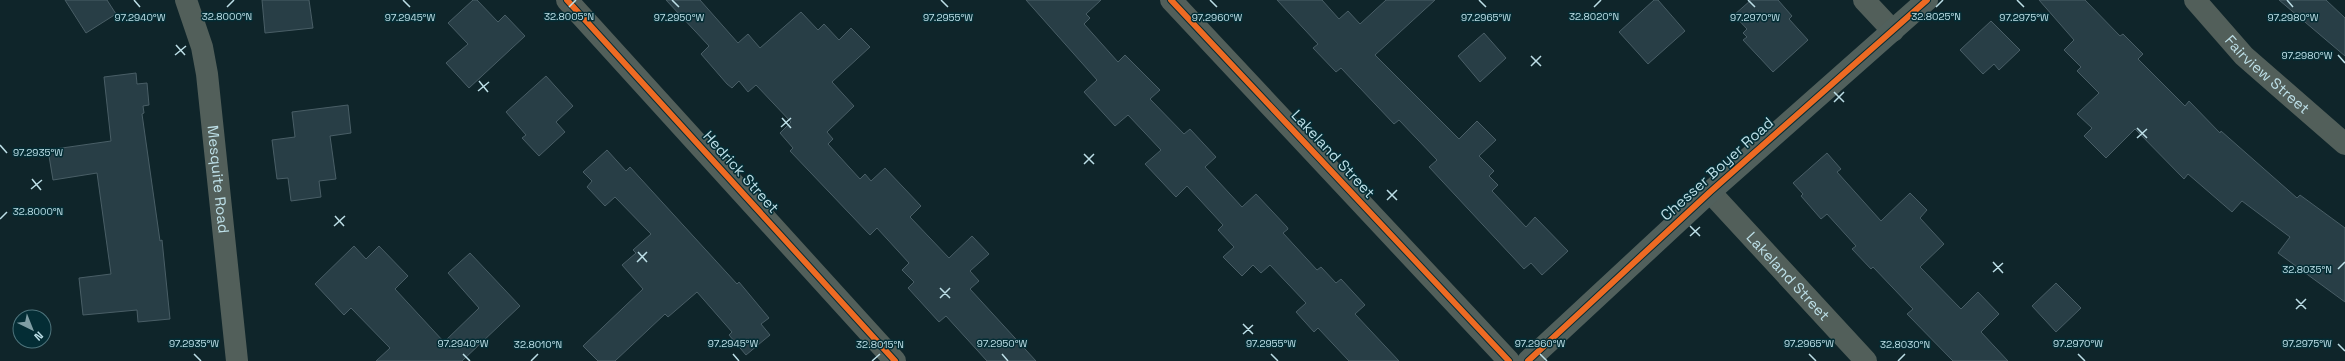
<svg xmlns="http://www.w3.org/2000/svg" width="2345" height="361" viewBox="0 0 2345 361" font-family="'Space Grotesk',sans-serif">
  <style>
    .building { fill: #283e46; stroke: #495e66 }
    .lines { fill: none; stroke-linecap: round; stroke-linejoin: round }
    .street { stroke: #525f5a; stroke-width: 22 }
    .secondary { stroke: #51605c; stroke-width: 22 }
    .cycleway-casing { stroke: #042d35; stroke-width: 8 }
    .cycleway { stroke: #ed6a23; stroke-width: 6 }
    .ticks { fill: none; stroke: #bddfe7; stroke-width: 1.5 }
    .labels { text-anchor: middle; stroke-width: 3; stroke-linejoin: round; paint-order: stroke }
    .street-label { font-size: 15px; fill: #bddfe7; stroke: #042d35 }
    .ticks-label { font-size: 10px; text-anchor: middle; fill: #bddfe7; stroke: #042d35; stroke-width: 3; stroke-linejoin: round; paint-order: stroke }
  </style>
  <rect width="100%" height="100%" fill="#0f252a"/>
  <!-- building -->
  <path class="building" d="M65,0H107L116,14L86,33Z
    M262,0H309L313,28L265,33Z
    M473,0H477L498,22L505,15L525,36L469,88L446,63L468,44L448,23Z
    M666,0H700L738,43L748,34L760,48L801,12L818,30L824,24L839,40L851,28L870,47L832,82L854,106L827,132L833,139L828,144L860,179L865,174L871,181L885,168L921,206L910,217L949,258L972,236L989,254L970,271L979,281L970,289L1036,361H987L946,316L939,322L908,288L914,282L902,270L909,263L877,228L870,235L790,151L793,148L780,133L791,122L756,85L748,92L739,81L732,88L727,84L701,54L709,46Z
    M1026,0H1101L1086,14L1090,18L1084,24L1118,62L1125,55L1160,90L1150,99L1184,134L1190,129L1216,157L1205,167L1242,207L1256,194L1287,227L1288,229L1283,233L1317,270L1321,267L1336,283L1341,279L1365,305L1355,314L1399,361H1349L1318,328L1314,332L1296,312L1306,303L1270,265L1261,273L1253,265L1242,276L1223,257L1234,247L1218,230L1223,225L1187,186L1176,197L1145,164L1161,150L1128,115L1115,126L1084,92L1097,80Z
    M1277,0H1322L1339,19L1348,11L1360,24L1386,0H1435L1375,55L1459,139L1477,121L1496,140L1479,156L1494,171L1489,176L1498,185L1492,191L1526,227L1535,217L1568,251L1542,275L1531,263L1524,269L1429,167L1437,160L1399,120L1394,124L1341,68L1336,72L1313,48L1318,44Z
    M1654,0H1658L1685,31L1648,64L1619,32Z
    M1751,0H1778L1792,16L1789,19L1808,40L1773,72L1743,40L1747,37L1743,33L1747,29L1734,15Z
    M2039,0H2085L2120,36L2123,34L2143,54L2138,59L2185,106L2189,101L2220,133L2221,131L2297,198L2300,195L2345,228V302L2278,253L2290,237L2242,201L2232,212L2188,174L2184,179L2135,129L2106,158L2084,136L2092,128L2077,114L2099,93L2077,71L2081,67L2064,50L2074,40Z
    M2279,0H2326L2345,18V56Z
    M1991,21L2020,50L1999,70L1994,64L1983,74L1960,50Z
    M1484,33L1506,58L1480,82L1458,56Z
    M136,73L137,84L147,83L149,105L143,106L144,113L142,114L160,241L162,240L170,319L138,322L137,310L83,315L79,278L111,274L97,173L53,180L48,150L111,141L104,77Z
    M546,76L573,106L556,122L565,132L539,156L522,138L526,135L506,112Z
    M348,105L351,133L330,136L336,179L319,181L321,197L291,201L288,178L277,179L272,140L295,137L292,112Z
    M607,150L626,171L630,167L737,284L739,282L769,318L761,324L770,335L746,355L729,335L732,332L697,292L668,317L665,314L615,361H598L583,346L643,289L622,265L636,253L633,250L651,234L615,197L605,206L587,187L592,181L583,172Z
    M1827,153L1841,169L1837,172L1881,221L1910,193L1927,210L1920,218L1944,244L1920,267L1961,309L1978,292L1999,314L1981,332L2008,361H1953L1907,314L1913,309L1873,267L1871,269L1852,249L1856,246L1827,214L1821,219L1801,196L1803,194L1793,183Z
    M354,246L366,259L379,246L408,276L395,289L444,342L479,308L448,273L470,253L520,306L462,361H376L390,348L351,308L344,315L315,284Z
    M2056,283L2081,308L2056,332L2032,306Z"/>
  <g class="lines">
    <!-- street -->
    <g class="street">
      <path id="s1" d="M186,0L202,47L207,74L237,361"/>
      <path d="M567,0L895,361"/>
      <path d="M1171,0L1509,361"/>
      <path d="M1864,0L1893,31"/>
      <path id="s2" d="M2195,0L2244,56L2345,144"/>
      <path id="s3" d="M1710,192L1866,361"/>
    </g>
    <!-- secondary -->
    <path class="secondary" d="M1528,361L1710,192L1927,0"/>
    <defs>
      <path id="cycleway" d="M567,0L895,361
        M1171,0L1509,361
        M1528,361L1710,192L1927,0"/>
    </defs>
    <!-- cycleway casing -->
    <use href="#cycleway" class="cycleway-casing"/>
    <!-- cycleway -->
    <use href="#cycleway" class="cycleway"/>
  </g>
  <!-- ticks -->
  <path class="ticks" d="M134,0L140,7M403,0L410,7M672,0L679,7M941,0L948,7M1210,0L1217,7M1479,0L1486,7M1748,0L1755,7M2017,0L2024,7M2287,0L2293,7M227,7L234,0M569,7L576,0M1594,7L1601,0M1936,7L1943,0M176,45L185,55M175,55L186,46M2338,55L2345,63M1531,56L1541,66M1531,66L1541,56M479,81L488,92M478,91L489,82M1834,92L1844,102M1834,102L1844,92M782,118L791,128M781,127L791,118M2137,128L2147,138M2137,138L2147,129M0,145L7,153M1084,154L1094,164M1084,164L1094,154M32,179L41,190M31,189L42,180M1387,190L1397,200M1387,200L1397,190M335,216L344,226M0,219L7,212M334,226L345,216M1690,226L1700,236M1690,236L1700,227M638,252L647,262M637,262L647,252M1993,262L2003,273M2338,269L2345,262M1993,272L2003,263M940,288L950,298M940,298L950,288M2296,299L2306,309M2296,309L2306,299M1243,324L1253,334M1243,334L1253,325M2338,344L2345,351M194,354L201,361M463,354L470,361M733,354L739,361M1002,354L1008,361M1271,354L1278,361M1540,354L1547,361M1809,354L1816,361M2078,354L2085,361M531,361L538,354M872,361L880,354M1898,361L1905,354"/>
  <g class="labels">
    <!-- street labels -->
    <g class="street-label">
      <text dy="5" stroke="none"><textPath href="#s2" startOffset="104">Fairview Street</textPath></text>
      <text transform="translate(1333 154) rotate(47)" y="5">Lakeland Street</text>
      <text transform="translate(1717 169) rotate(-42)" y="5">Chesser Boyer Road</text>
      <text transform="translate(741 172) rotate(48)" y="5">Hedrick Street</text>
      <text dy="5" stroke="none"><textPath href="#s1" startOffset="183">Mesquite Road</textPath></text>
      <text dy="5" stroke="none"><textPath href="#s3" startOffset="115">Lakeland Street</textPath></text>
    </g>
  </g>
  <g class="ticks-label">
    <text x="227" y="20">32.8000°N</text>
    <text x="569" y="20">32.8005°N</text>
    <text x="1594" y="20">32.8020°N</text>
    <text x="1936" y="20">32.8025°N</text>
    <text x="140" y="21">97.2940°W</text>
    <text x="679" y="21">97.2950°W</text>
    <text x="1217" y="21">97.2960°W</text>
    <text x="1486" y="21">97.2965°W</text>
    <text x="1755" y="21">97.2970°W</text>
    <text x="2024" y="21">97.2975°W</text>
    <text x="2293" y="21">97.2980°W</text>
    <text x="410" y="21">97.2945°W</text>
    <text x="948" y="21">97.2955°W</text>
    <text x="2307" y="59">97.2980°W</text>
    <text x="38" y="156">97.2935°W</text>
    <text x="38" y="215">32.8000°N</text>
    <text x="2307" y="273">32.8035°N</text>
    <text x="194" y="347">97.2935°W</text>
    <text x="463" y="347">97.2940°W</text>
    <text x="733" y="347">97.2945°W</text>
    <text x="1002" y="347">97.2950°W</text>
    <text x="1271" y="347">97.2955°W</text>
    <text x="1540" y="347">97.2960°W</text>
    <text x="1809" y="347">97.2965°W</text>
    <text x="2078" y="347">97.2970°W</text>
    <text x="2307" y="347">97.2975°W</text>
    <text x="538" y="348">32.8010°N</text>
    <text x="880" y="348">32.8015°N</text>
    <text x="1905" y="348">32.8030°N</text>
  </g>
  <!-- north arrow -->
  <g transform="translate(32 329) rotate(137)"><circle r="19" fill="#042d35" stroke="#4e747c"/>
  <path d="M0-3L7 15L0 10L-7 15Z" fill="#809ea5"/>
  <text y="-6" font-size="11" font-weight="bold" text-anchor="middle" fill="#bddfe7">N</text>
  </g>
</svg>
